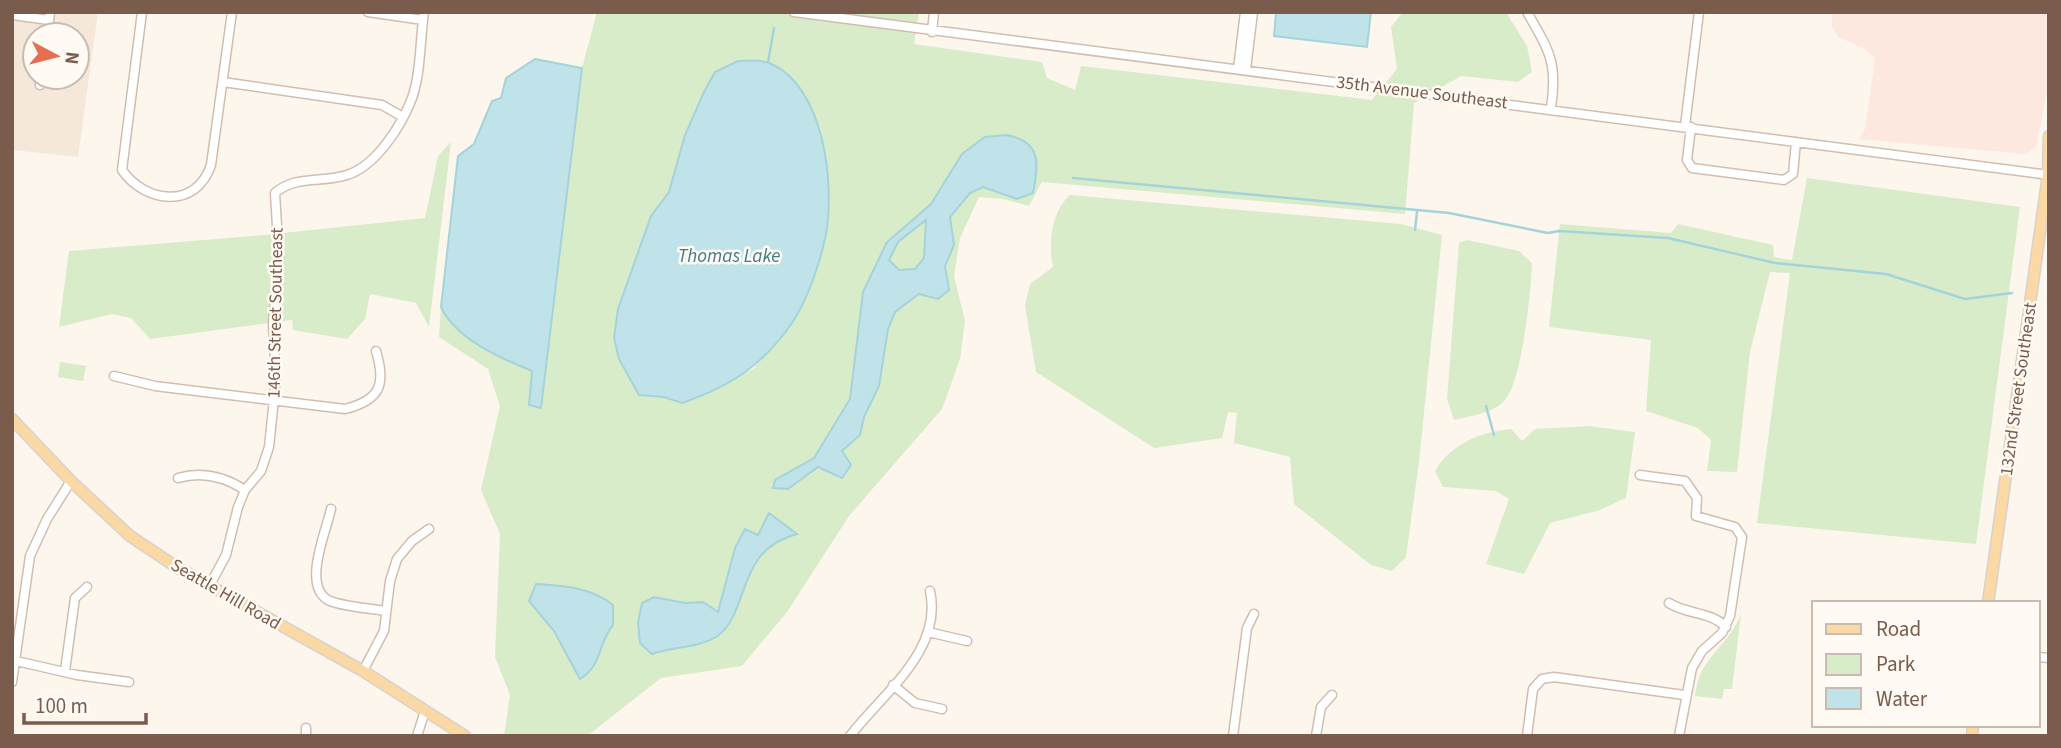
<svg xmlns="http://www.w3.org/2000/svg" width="2061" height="748" viewBox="0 0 2061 748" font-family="'Source Sans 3',sans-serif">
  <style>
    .residential { fill: #f5e8da; fill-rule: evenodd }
    .commercial { fill: #fde8e0 }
    .green { fill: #d8ecc9; fill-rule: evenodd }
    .water { fill: #bfe3e8; stroke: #a5d3da; stroke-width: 2; fill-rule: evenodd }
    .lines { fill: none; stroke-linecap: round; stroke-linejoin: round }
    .stream { stroke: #a5d3da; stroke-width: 2.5 }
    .minor-casing { stroke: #d1beb0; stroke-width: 11 }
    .major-casing { stroke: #dad1cd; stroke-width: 13 }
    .minor { stroke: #fff; stroke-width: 8 }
    .major { stroke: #fbd9a5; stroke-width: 10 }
    .labels { text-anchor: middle; stroke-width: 5; stroke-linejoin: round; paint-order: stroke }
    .street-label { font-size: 18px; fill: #7a5c4d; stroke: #fffaf3 }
    .water-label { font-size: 19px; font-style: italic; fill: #437c86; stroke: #fffaf3 }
  </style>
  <rect width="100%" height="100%" fill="#fdf6ec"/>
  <!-- residential -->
  <path class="residential" d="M12,12H98L78,157L12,150ZM35,35H77V77H35Z"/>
  <!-- commercial -->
  <path class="commercial" d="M1832,12H2049V82L2036,147L2025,154L1859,139L1865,129L1875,58L1863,48L1838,37L1832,26Z"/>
  <!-- green -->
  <path class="green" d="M597,12H919L914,44L1042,62L1047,78L1075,90L1081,66L1372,100L1397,69L1391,27L1403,12H1506L1527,46L1532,72L1518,82L1461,76L1414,103L1405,214L1042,182L1029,206L1003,199L979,197L960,238L954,276L965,321L960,359L942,409L849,516L787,612L742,666L661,678L587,736H504L510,695L495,657L500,534L481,490L500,406L488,369L439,337L441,307C457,339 500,358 532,371L529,404L582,68ZM715,72L817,266L793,322L753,369L682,403L664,397L639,395L619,359L626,284L651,216L669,192L685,135Z
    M451,142L429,327L416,303L370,294L365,319L347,339L293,330L292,320L150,339L131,318L112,314L59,327L69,251L264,235L425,218L438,156Z
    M1807,178L2020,207L1976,544L1757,523L1790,273L1770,272L1750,352L1737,472L1707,471L1711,440L1698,428L1646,411L1651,340L1549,327L1560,224L1671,233L1678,224L1773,245L1774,257L1792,260Z
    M1070,195L1401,224L1442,235L1419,462L1406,557L1392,571L1371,565L1294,504L1290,457L1234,443L1237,413L1228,412L1222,438L1154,448L1036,372L1025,306L1030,284L1053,267C1048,243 1051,212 1070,195Z
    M1467,240L1519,251L1532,263C1531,291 1522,384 1504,401C1492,414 1469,416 1454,420L1447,399L1459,243Z
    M60,362L86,366L83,381L58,377Z
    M1589,426L1635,432L1626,498L1597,511L1550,523L1524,574L1486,564L1509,499L1496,491L1443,487L1435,471C1451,444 1480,432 1511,429L1522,441L1535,429Z
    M1741,614L1732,689H1724L1722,699L1695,696C1699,656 1728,648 1741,614Z"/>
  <!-- water -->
  <path class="water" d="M1276,12H1371L1367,47L1274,36Z
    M535,59L582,68L541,408L529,405L532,371C500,358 456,339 441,307L458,156L474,144L492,101L501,98L506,78Z
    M738,61C747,61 761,59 769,63C824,85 835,183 826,234C820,263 808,299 792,323C762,366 731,386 682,403L664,397L639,395L619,359L614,338L618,309L651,216L669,192L685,135L704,92L715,72Z
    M1006,135C1041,141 1039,162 1033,193L1017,199L983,187L970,193L950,217L954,245L945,266L949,290L938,299L919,294L895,312L888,329L879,386L864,417L860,435L842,451L851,465L842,478L818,467L788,489L773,488L775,480L814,458L850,399L863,292L887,242L931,204L962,154L985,137ZM926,220L924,258L915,269L899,270L889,260L898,242Z
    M769,513L797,534C734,550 751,614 716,637C697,648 672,647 652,654L640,643L638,623L642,603L654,597L685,603L703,602L718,612L735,548L745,529L758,535Z
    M536,584C563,586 591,587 613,605V625C598,643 602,666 580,679L554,631L529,601Z"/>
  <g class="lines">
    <!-- stream -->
    <path class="stream" d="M768,62L774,28
      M1073,178L1449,213L1548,233L1559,231L1668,238L1775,263L1886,274L1965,299L2012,293
      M1415,230L1417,212
      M1486,406L1494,435"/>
    <defs>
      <path id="minor" d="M142,12L122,170C145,203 196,210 211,165L232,12
        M368,12L423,20
        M794,12L2049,175
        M1527,12C1549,50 1558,63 1551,108
        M13,15L49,20
        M932,32L934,12
        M47,35L50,12
        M1238,69L1245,12
        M1246,69L1253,12
        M223,82L382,105L403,117
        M40,85L41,77
        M1685,126L1699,12
        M1691,127L1687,160L1692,168L1784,180L1793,174L1796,142
        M114,376L155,386L345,409C381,400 386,384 376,351
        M1640,475L1685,481L1697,498L1696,516L1735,527L1742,537L1730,616L1722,633L1702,651L1692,668L1679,736
        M178,478C202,471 225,477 245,490
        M331,509C326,532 301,588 330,601C346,607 368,608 385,611
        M210,585L226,555L238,507L245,490L261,471L269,447L276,379L273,324L279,259L275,193C295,175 323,183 347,175C376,166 402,125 412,98C421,73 420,39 424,12
        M1669,603C1688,615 1710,611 1726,627
        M928,632L967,641
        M2038,657L2049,658
        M12,660L77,675L129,682
        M65,671L75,598L87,587
        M363,671L384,631L390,581L397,559L412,541L429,529
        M12,682L30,556L47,519L71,481
        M893,685L915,703L942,709
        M306,736V728
        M417,736L425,711
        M850,736C883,693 943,651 930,591
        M1233,736L1247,628L1254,614
        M1316,736L1321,707L1332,695
        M1527,736L1533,689L1542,679L1554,677L1684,695"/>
      <path id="major" d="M12,419L71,481L130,536L178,568L363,671L465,736
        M1988,603L2048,175L2049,136
        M1972,736L1973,725"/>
    </defs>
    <!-- minor casing -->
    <use href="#minor" class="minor-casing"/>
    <!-- major casing -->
    <use href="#major" class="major-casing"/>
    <!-- minor -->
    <use href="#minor" class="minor"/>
    <!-- major -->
    <use href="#major" class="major"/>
  </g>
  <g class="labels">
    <!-- street labels -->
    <g class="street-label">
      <text transform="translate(1422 92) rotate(7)" y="6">35th Avenue Southeast</text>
      <text transform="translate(275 313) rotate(-89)" y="6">146th Street Southeast</text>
      <text transform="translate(2018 389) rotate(-82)" y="6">132nd Street Southeast</text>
      <text transform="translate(226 594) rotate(30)" y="6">Seattle Hill Road</text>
    </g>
    <!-- water labels -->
    <g class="water-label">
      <text x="729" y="262">Thomas Lake</text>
    </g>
  </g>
  <!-- border -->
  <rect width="2061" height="748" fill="none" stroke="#7a5c4d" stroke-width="28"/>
  <!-- legend -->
  <rect x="1812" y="601" width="228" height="126" fill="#fffaf3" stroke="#cabbb1" stroke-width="2"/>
  <rect x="1826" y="624" width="35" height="10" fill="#fbd9a5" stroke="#cabbb1" stroke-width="2"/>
  <text x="1876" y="636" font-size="21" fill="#7a5c4d">Road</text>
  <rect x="1826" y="654" width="35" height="21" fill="#d8ecc9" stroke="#cabbb1" stroke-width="2"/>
  <text x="1876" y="671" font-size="21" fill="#7a5c4d">Park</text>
  <rect x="1826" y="688" width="35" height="21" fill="#bfe3e8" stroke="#cabbb1" stroke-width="2"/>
  <text x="1876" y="706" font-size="21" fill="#7a5c4d">Water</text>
  <!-- north arrow -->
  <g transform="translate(56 56) rotate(97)"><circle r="33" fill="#fffaf3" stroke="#cabbb1" stroke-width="2"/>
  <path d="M0-5L12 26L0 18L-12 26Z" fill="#e76f51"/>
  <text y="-10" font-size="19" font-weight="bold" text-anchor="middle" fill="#7a5c4d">N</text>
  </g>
  <!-- scale -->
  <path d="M24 713v10h122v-10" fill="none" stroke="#7a5c4d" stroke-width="3.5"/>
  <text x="35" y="713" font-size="21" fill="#7a5c4d" stroke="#fffaf3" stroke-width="5" paint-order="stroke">100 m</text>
</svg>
